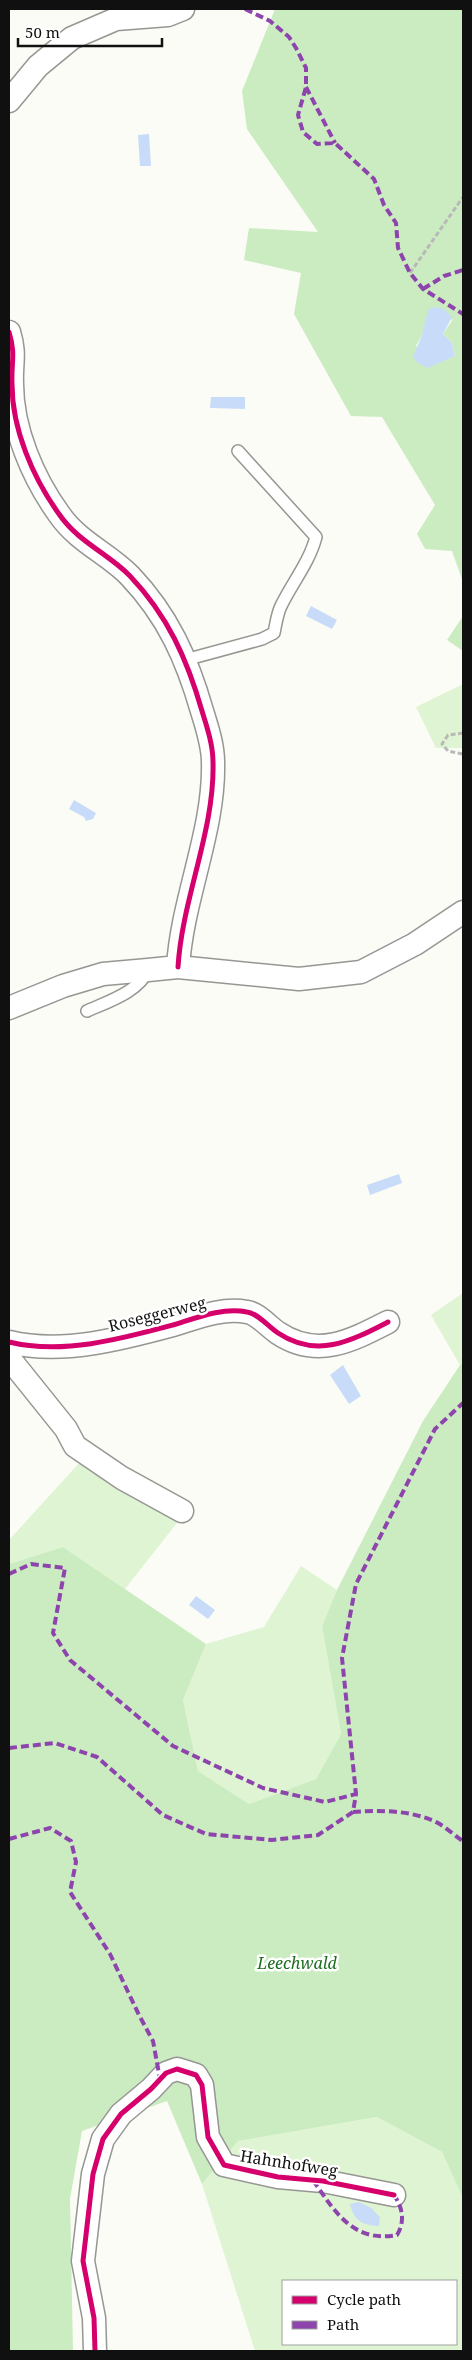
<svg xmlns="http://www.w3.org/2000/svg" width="472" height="2360" viewBox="0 0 472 2360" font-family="'Noto Serif',serif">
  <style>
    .green { fill: #def4d3; fill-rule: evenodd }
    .forest { fill: #cbecc1; fill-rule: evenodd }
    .water { fill: #c8dcf9 }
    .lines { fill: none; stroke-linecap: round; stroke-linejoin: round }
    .service-casing { stroke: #969693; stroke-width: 14 }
    .minor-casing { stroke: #969693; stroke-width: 25 }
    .path { stroke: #b9b9b8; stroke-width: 3; stroke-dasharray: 5 2.5; stroke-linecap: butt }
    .service { stroke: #fefffe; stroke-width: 11 }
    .minor { stroke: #fefffe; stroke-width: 22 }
    .quiet { stroke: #8e44ad; stroke-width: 4; stroke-dasharray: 8 4; stroke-linecap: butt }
    .cycleway-casing { stroke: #fff; stroke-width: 8 }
    .cycleway { stroke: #d6006c; stroke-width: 5 }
    .labels { text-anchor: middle; stroke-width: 5; stroke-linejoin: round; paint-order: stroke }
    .street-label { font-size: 16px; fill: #101010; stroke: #fff }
    .park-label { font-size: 16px; font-style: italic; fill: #1a6d1d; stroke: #fff }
  </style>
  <rect width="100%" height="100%" fill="#fbfcf5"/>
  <!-- green -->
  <path class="green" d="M463,684V748H436L416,707Z
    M463,1293V1364L460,1365L431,1315Z
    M82,1460L180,1519L125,1589L63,1547L9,1564V1540Z
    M301,1566L337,1590L322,1626L341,1734L316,1779L249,1804L198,1771L183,1700L206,1644L264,1627Z
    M377,2117L442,2152L463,2198V2351H255L202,2184L238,2141ZM283,2281H456V2344H283Z"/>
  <!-- forest -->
  <path class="forest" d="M275,9H463V582L452,551L425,549L417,534L435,505L382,417L351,416L294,314L301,273L244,260L249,228L318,232L247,129L242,91ZM453,319L443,334L452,343L455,356L436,364L416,346L422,335Z
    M463,616V651L447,640Z
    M463,1364V2198L442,2152L377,2117L238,2141L202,2184L167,2101L82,2131L70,2199L73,2351H9V1564L63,1547L206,1644L183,1700L198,1771L249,1804L316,1779L341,1734L322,1626L337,1590L423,1421L460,1365Z"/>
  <!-- water -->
  <path class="water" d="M149,134L151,166H140L138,135Z
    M435,307L444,309L452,317L443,334L452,343L455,356L428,368L418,363L413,357L422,335L428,310Z
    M211,397H245V409L210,408Z
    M311,606L337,620L332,629L306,616Z
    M74,800L96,813L93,819L86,821L84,817L69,809Z
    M399,1174L402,1183L370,1195L367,1185Z
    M343,1365L361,1396L349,1404L330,1375Z
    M196,1596L215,1610L208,1619L189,1605Z
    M359,2202L371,2208L380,2217L379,2226C362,2225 354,2221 350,2204Z"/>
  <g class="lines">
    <defs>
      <path id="service" d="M185,660L262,639L274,633C276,624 277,614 281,606C292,583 309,563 316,537L238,451
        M87,1011C107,1002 139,992 148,970"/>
      <path id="minor" d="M9,101L38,66L72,38L116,19L168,15L183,9
        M9,332C16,355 11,362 12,384C12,429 33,478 59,514C78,542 109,554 130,576C168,616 187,659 202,711C207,727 213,745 213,762C215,830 182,899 178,967
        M9,1008L63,986L103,974L148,970L178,967L299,979L361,972L415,944L463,912
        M9,1342C62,1355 121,1339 173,1325C196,1318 222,1307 247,1312C257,1313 269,1327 278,1333C317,1359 351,1341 388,1322
        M9,1358L66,1429L75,1446L122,1478L182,1511
        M95,2351L94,2318L83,2261L93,2174L103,2139L121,2114L151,2089L166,2073L177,2069L196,2075L202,2085L208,2137L224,2165L278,2177L323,2181L394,2195"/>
    </defs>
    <!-- service casing -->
    <use href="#service" class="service-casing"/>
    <!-- minor casing -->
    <use href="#minor" class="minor-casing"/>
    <!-- path -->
    <path class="path" d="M410,273L463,197
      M463,733L448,735L442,744L448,751L463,754"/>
    <!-- service -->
    <use href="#service" class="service"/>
    <!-- minor -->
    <use href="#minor" class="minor"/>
    <!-- quiet -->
    <path class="quiet" d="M245,9L270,21L289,37L296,48L306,68V87L298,115L303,132L317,144L335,143L374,179L384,205L396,223L398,248L410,273L423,289L463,314
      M306,87L335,143
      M423,289L444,276L463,270
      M9,1574L31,1564L65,1568L53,1633L70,1660L173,1746L263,1788L325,1802L356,1794
      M9,1748L55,1743L97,1757L163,1815L206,1834L272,1840L318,1835L353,1812L356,1794L342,1658L356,1584L435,1429L463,1403
      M353,1812C381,1810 412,1810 438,1823C447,1828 455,1836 463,1841
      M9,1839L50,1828L71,1841L76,1862L70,1892L110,1954L139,2015L153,2041L160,2079
      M313,2180C335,2212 353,2243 397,2235C405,2222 403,2208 394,2195"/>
    <defs>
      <path id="cycleway" d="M9,332C16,355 11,362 12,384C12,429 33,478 59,514C78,542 109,554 130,576C168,616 187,659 202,711C207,727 213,745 213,762C215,830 182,899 178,967
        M9,1342C62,1355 121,1339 173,1325C196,1318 222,1307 247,1312C257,1313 269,1327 278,1333C317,1359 351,1341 388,1322
        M95,2351L94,2318L83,2261L93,2174L103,2139L121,2114L151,2089L166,2073L177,2069L196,2075L202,2085L208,2137L224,2165L278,2177L323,2181L394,2195"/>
    </defs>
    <!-- cycleway casing -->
    <use href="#cycleway" class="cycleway-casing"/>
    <!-- cycleway -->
    <use href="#cycleway" class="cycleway"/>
  </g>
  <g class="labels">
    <!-- street labels -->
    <g class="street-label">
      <text transform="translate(157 1314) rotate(-14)" y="6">Roseggerweg</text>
      <text transform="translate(289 2163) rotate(9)" y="6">Hahnhofweg</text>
    </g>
    <!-- park labels -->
    <g class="park-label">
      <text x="297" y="1969">Leechwald</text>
    </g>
  </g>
  <!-- border -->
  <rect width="472" height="2360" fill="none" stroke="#101010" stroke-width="20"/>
  <!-- legend -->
  <rect x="282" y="2280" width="175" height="65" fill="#ffffff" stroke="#9f9f9f"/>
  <rect x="292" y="2296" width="25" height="8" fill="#d6006c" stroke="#9f9f9f"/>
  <text x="327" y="2305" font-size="15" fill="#101010">Cycle path</text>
  <rect x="292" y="2321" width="25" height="8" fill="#8e44ad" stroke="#9f9f9f"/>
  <text x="327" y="2330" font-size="15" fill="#101010">Path</text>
  <!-- scale -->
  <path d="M18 38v8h144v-8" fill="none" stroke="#101010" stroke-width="2.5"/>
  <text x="25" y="38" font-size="15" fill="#101010" stroke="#ffffff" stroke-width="4" paint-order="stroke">50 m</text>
</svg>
